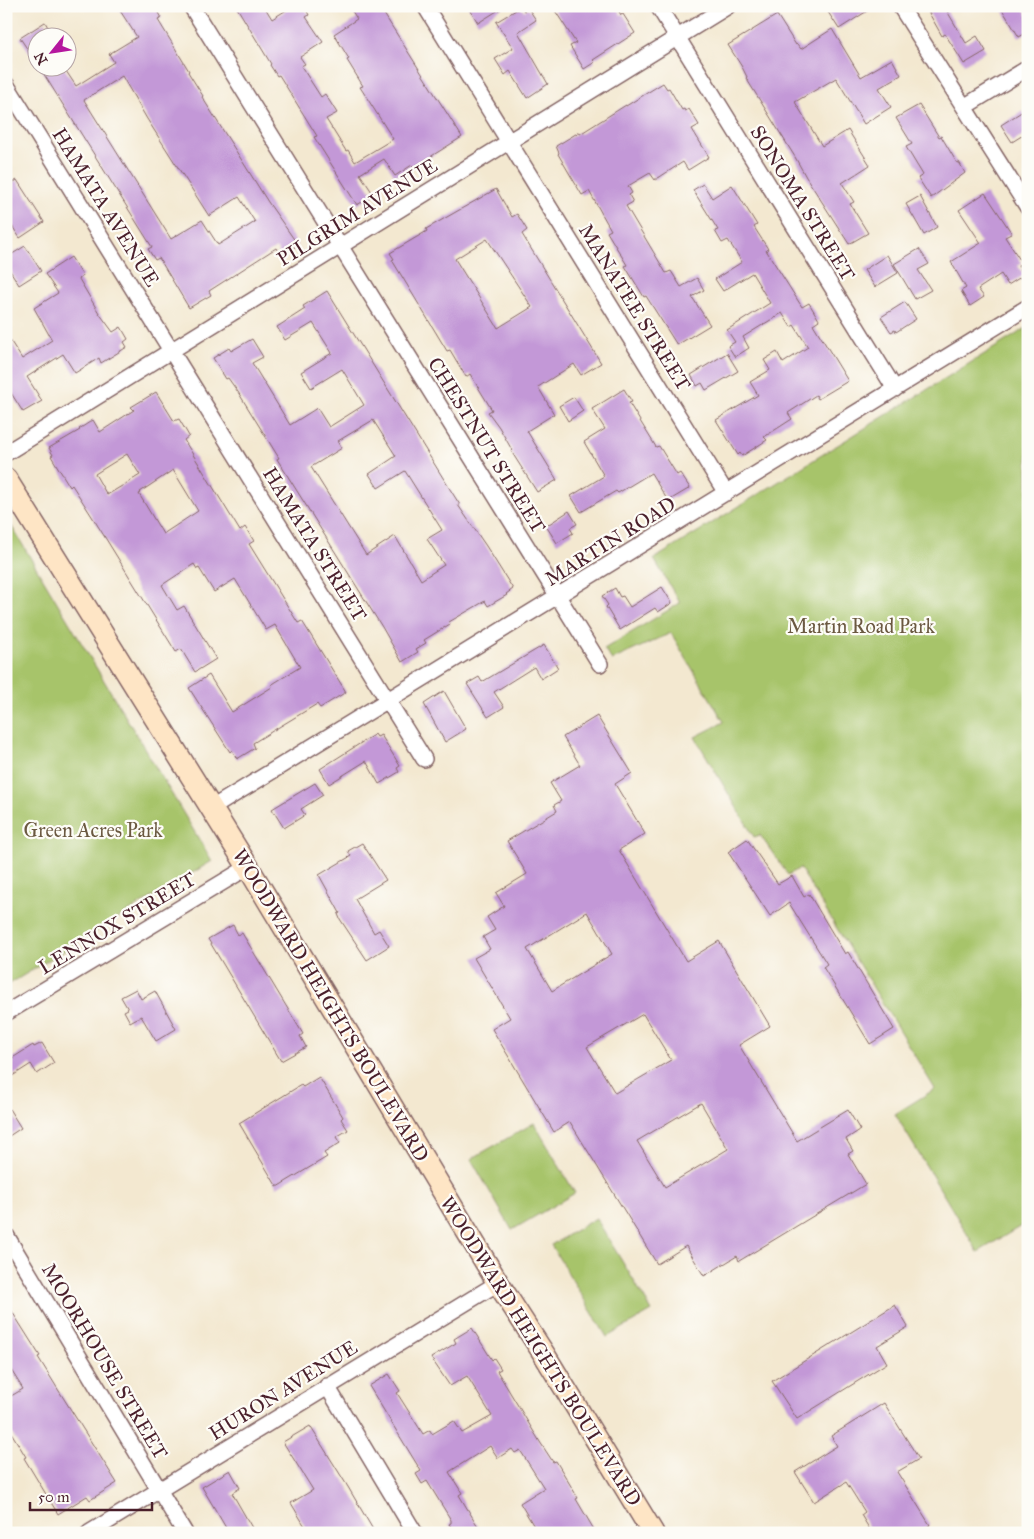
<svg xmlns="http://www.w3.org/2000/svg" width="1034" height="1539" viewBox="0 0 1034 1539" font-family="'IM FELL Great Primer',serif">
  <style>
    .green { fill: #a7c46b; stroke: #78724b }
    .building { fill: #c398d7; fill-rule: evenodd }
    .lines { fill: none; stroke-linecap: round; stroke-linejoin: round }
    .street-casing { stroke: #856565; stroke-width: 18 }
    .secondary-casing { stroke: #856565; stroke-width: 24 }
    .street { stroke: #fff; stroke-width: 15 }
    .secondary { stroke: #fee5c5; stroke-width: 21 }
    .labels { text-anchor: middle; stroke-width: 4.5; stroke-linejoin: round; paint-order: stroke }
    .street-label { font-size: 20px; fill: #4a1f2b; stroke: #fdfcf7 }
    .park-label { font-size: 20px; fill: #6b5941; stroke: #fdfcf7 }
  </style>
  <rect width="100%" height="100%" fill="#fdfcf7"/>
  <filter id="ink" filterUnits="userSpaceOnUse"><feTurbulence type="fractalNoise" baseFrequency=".02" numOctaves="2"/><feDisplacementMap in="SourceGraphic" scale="10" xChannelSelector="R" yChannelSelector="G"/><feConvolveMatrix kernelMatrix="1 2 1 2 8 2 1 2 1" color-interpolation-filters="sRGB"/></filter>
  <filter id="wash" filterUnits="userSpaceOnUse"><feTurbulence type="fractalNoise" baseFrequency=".0096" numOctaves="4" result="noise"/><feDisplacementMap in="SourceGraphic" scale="20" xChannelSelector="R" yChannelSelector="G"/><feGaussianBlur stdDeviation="1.12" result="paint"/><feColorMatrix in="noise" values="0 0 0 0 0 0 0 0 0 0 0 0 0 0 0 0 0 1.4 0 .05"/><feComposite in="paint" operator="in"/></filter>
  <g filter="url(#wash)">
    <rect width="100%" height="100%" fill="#f3e8d0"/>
    <!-- green -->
    <path class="green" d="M1028,327V1224L1026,1223L978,1252L895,1114L935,1089L800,868L788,875L760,835L754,837L695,737L724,722L671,633L612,660L604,649L680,603L654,559Z
      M6,517L212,861L6,986Z
      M534,1123L575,1193L512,1230L471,1159Z
      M596,1218L652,1311L607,1337L551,1245Z"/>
    <g id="blocks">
      <!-- building -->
      <path class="building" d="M117,6H155L162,18L158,20L189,71L188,72L203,96L202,97L268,202L298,245L281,256L276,248L209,291L211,295L189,308L159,258L155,260L148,249L152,247L147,239L40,68H64L76,86L114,62L109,54L137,37ZM122,76L147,119L209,216L239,197L255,222L218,245L202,220L171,239L84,100Z
        M236,6H264L272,19L293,6H304L309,15L306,17L323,42L300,57L305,64L301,66L321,97L325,94L337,113L326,119L346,151L348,150L355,162L393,139L360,87L363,86L347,60L349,59L334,34L357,19L349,6H379L462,137L414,167L412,165L395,176L384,159L360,174L374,195L357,205L314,137L317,136L279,75L277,76L270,65L271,64Z
        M468,6H505L478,23Z
        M552,6H616L621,15L623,14L635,33L593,60L595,62L584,69L570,46L576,43Z
        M837,6H875L839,29L828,12Z
        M925,6H944L966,43L977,36L986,51L964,64L945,34L942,36Z
        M1000,6H1022L1028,16V32L1019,37Z
        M521,7L524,11L528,8L536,20L518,32L548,84L527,98L510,71L505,75L495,59L513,48L496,22Z
        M777,15L796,45L797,44L801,49L832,29L861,77L892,59L901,75L879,88L891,107L864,124L836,78L795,102L822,146L848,130L870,165L842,183L854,202L850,204L868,233L849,244L806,177L795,157L746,78L747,77L742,67L728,45Z
        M45,22L54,38H38V65L20,38Z
        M663,83L667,89L669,88L682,110L684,109L685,111L689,109L699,125L692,129L709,157L688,170L683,162L655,180L650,173L628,186L632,193L629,195L633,202L626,206L666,273L671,271L681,287L697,278L704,290L692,297L710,325L677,345L646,296L644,297L625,266L627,265L607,232L611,230L589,191L582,195L558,154L559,153L556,146L579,132L580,134L626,105V106Z
        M919,105L939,137L941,136L957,163L959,162L965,173L931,198L918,178L923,175L906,147L912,144L896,118Z
        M1023,111L1028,119V132L1012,142L1001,125Z
        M17,180L44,222L20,238L6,217V187Z
        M703,184L712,198L732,185L757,225L754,227L768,249L766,250L802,307L809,303L819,320L813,324L848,381L818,399L816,395L788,413L792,419L764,437L767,440L742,456L740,453L738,455L716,420L758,395L750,382L770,370L764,360L777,352L783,363L808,347L794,325L791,327L782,313L743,337L749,348L735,357L728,346L735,342L727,330L770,303L752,273L723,291L715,279L742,262L728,240L722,243L715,231L718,230L693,190Z
        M496,189L512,217L517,214L527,230L522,234L601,363L581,375L574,364L538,387L554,414L527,431L557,480L537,492L511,451L512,450L499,427L488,412L492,410L470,374L466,377L450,350L447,351L392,260L394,259L390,253L427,231L426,229ZM487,239L532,307L498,328L455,259Z
        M985,193L1011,232V234L1005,237L1022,263L1018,266L1024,275L1008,285L1001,274L978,289L984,297L970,306L961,291L966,288L951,262L981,243L959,210Z
        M920,196L937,227L924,235L906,204Z
        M25,246L41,271L19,285L6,264V258Z
        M919,249L929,264L918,270L931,290L915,299L894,264Z
        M887,255L898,273L875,287L864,270Z
        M71,257L83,276L79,279L99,313L113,332L121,327L128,339L124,342L127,347L101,363L99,358L75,373L63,354L27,377L42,401L23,412L6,385V334L22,359L52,340L34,308L58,293L45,274Z
        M327,291L453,494L460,505H458L486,546L513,589L506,594L507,595L488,606L485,601L449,622L450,624L424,640L426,643L416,649L418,652L402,662L382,627L277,459L279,458L238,392L228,378L226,379L213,358L229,348L231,351L252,339L263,357L252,363L290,425L317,408L329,427L364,405L342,369L311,388L301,372L332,353L313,323L285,340L277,327L305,309L303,306ZM373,420L396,456L369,474L378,488L405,471L442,530L427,539L444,565L421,580L395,536L366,555L311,467L342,448L338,441Z
        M905,302L916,319L896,332L895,330L891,332L881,317Z
        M727,353L738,371L706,390L702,383L697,386L691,375Z
        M624,389L632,402L629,403L656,447L659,446L677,475L680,473L690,488L668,501L651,473L618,493L616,491L581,512L571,496L604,476L584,442L605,429L592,409Z
        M156,392L174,421L179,419L189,436L184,440L240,531L245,527L254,541L249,544L298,623L302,621L346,692L320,708L317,704L279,727L253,743L255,748L237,759L232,750L230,752L189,688L209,675L232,712L272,687L271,685L300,667L275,625L266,630L235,579L214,592L199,568L197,569L194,564L162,585L177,610L184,606L216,659L195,672L181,649L176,652L93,518L72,485L70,487L51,456L53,455L49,448L80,430L79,429L93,420L100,432L134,410L131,407ZM127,454L140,475L107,495L95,474ZM173,470L198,511L163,534L139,494L141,493L140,492Z
        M574,397L583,411L568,421L559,406Z
        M569,511L577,524L570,528L573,533L557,543L546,526Z
        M662,587L672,603L658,612L655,608L620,630L606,607L608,605L602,596L615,588L620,597L623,596L630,607Z
        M544,645L558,668L541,679L534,667L494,692L504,707L488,717L467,684L479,677L482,682Z
        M444,691L466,729L445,742L424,704Z
        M597,716L632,773L615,784L645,834L619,850L686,961L719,941L770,1026L739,1045L797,1141L848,1110L860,1130L846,1139L853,1151L848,1154L866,1184L739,1261L737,1256L704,1276L686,1246L657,1264L570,1122L554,1132L492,1029L510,1018L474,958L490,949L483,937L495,930L487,917L504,906L496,893L527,874L507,841L557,811L554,805L561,801L550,783L580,765L563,737ZM587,912L612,954L552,991L527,949ZM643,1014L671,1060L615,1093L587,1047ZM701,1103L728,1149L665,1187L637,1141Z
        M375,734L377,737L381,735L400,766L397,768L399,772L379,784L366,761L329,784L320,769Z
        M315,783L323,795L301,809L305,815L284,828L272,809Z
        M747,839L778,884L792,876L804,897L809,894L845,954L848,952L894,1029L870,1044L823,967L827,964L789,903L770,916L728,852Z
        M362,843L386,880L355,899L374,933L379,930L389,946L367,960L340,919L338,914L340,913L319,875L351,856L348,851Z
        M233,925L238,935L242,933L303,1034L300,1036L306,1047L281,1061L208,939Z
        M136,989L141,999L155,991L176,1029L156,1041L141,1016L130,1022L124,1011L128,1009L121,997Z
        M42,1043L54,1063L37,1074L31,1064L6,1080V1062L33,1045L34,1047Z
        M319,1077L343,1117L341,1119L348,1130L336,1137L340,1143L324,1153L327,1157L277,1187L239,1123L301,1085L303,1087Z
        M6,1104L21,1128L6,1138Z
        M6,1302L40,1356L38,1357L59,1391L117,1483L90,1500L87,1496L58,1514L24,1458L26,1457L6,1424V1399L23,1389L6,1362Z
        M895,1305L908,1327L877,1346L887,1363L797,1419L772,1381Z
        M472,1328L492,1360L494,1358L501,1369L497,1371L540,1442L553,1462L556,1461L578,1498L576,1499L596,1533H538L520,1503L544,1488L520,1450L515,1453L512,1449L498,1458L490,1446L449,1472L462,1493L459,1495L482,1533H455L449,1524L451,1523V1520L427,1481L422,1484L416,1474L421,1471L369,1386L389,1374L400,1391L397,1393L423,1434L430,1430L432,1434L454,1421L462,1433L492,1416L467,1376L450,1386L431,1358L456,1343L454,1339Z
        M884,1403L919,1459L897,1472L930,1525L918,1533H872L861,1515L865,1512L846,1482L814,1502L795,1472L837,1446L831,1436Z
        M310,1426L348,1487L375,1533H309L291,1503L313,1490L283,1442Z
        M230,1470L240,1488L232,1493L255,1533H229L202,1487Z"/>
    </g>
  </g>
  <g filter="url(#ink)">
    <use href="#blocks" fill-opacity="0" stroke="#856565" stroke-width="1"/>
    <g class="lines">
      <defs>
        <path id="street" d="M191,6L600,664
          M425,6L726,493
          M658,6L895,389
          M900,6L1028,208
          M6,84L424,759
          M964,107L1028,68
          M6,453L728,6
          M212,808L1028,307
          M6,1013L248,867
          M6,1235L185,1533
          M327,1386L415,1533
          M89,1533L498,1283"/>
        <path id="secondary" d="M6,479L248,867L498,1283L544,1354L653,1533"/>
      </defs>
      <!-- street casing -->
      <use href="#street" class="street-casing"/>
      <!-- secondary casing -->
      <use href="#secondary" class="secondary-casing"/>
      <!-- street -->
      <use href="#street" class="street"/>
      <!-- secondary -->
      <use href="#secondary" class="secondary"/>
    </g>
  </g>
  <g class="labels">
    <!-- street labels -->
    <g class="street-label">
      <text transform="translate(803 203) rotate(58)" y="7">SONOMA STREET</text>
      <text transform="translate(106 207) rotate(58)" y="7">HAMATA AVENUE</text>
      <text transform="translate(357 212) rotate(-32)" y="7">PILGRIM AVENUE</text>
      <text transform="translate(635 307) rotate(58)" y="7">MANATEE STREET</text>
      <text transform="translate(487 445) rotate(58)" y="7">CHESTNUT STREET</text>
      <text transform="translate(610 541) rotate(-32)" y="7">MARTIN ROAD</text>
      <text transform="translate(315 544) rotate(58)" y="7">HAMATA STREET</text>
      <text transform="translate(117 923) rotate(-31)" y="7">LENNOX STREET</text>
      <text transform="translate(331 1005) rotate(59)" y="7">WOODWARD HEIGHTS BOULEVARD</text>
      <text transform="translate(541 1351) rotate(58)" y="7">WOODWARD HEIGHTS BOULEVARD</text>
      <text transform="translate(105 1361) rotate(59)" y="7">MOORHOUSE STREET</text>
      <text transform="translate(283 1390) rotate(-32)" y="7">HURON AVENUE</text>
    </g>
    <!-- park labels -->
    <g class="park-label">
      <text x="861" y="633">Martin Road Park</text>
      <text x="93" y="837">Green Acres Park</text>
    </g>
  </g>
  <!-- margin -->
  <rect width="1034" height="1539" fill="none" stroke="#fdfcf7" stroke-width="25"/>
  <!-- north arrow -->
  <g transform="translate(52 52) rotate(240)"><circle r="24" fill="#fdfcf7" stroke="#b5a4a5"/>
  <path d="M0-4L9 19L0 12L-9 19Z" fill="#b5179e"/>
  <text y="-8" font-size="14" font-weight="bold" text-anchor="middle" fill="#4a1f2b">N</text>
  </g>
  <!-- scale -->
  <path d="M30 1502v8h122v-8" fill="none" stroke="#4a1f2b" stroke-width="2.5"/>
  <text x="38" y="1502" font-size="15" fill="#4a1f2b" stroke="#fdfcf7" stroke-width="4" paint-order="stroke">50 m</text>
</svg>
